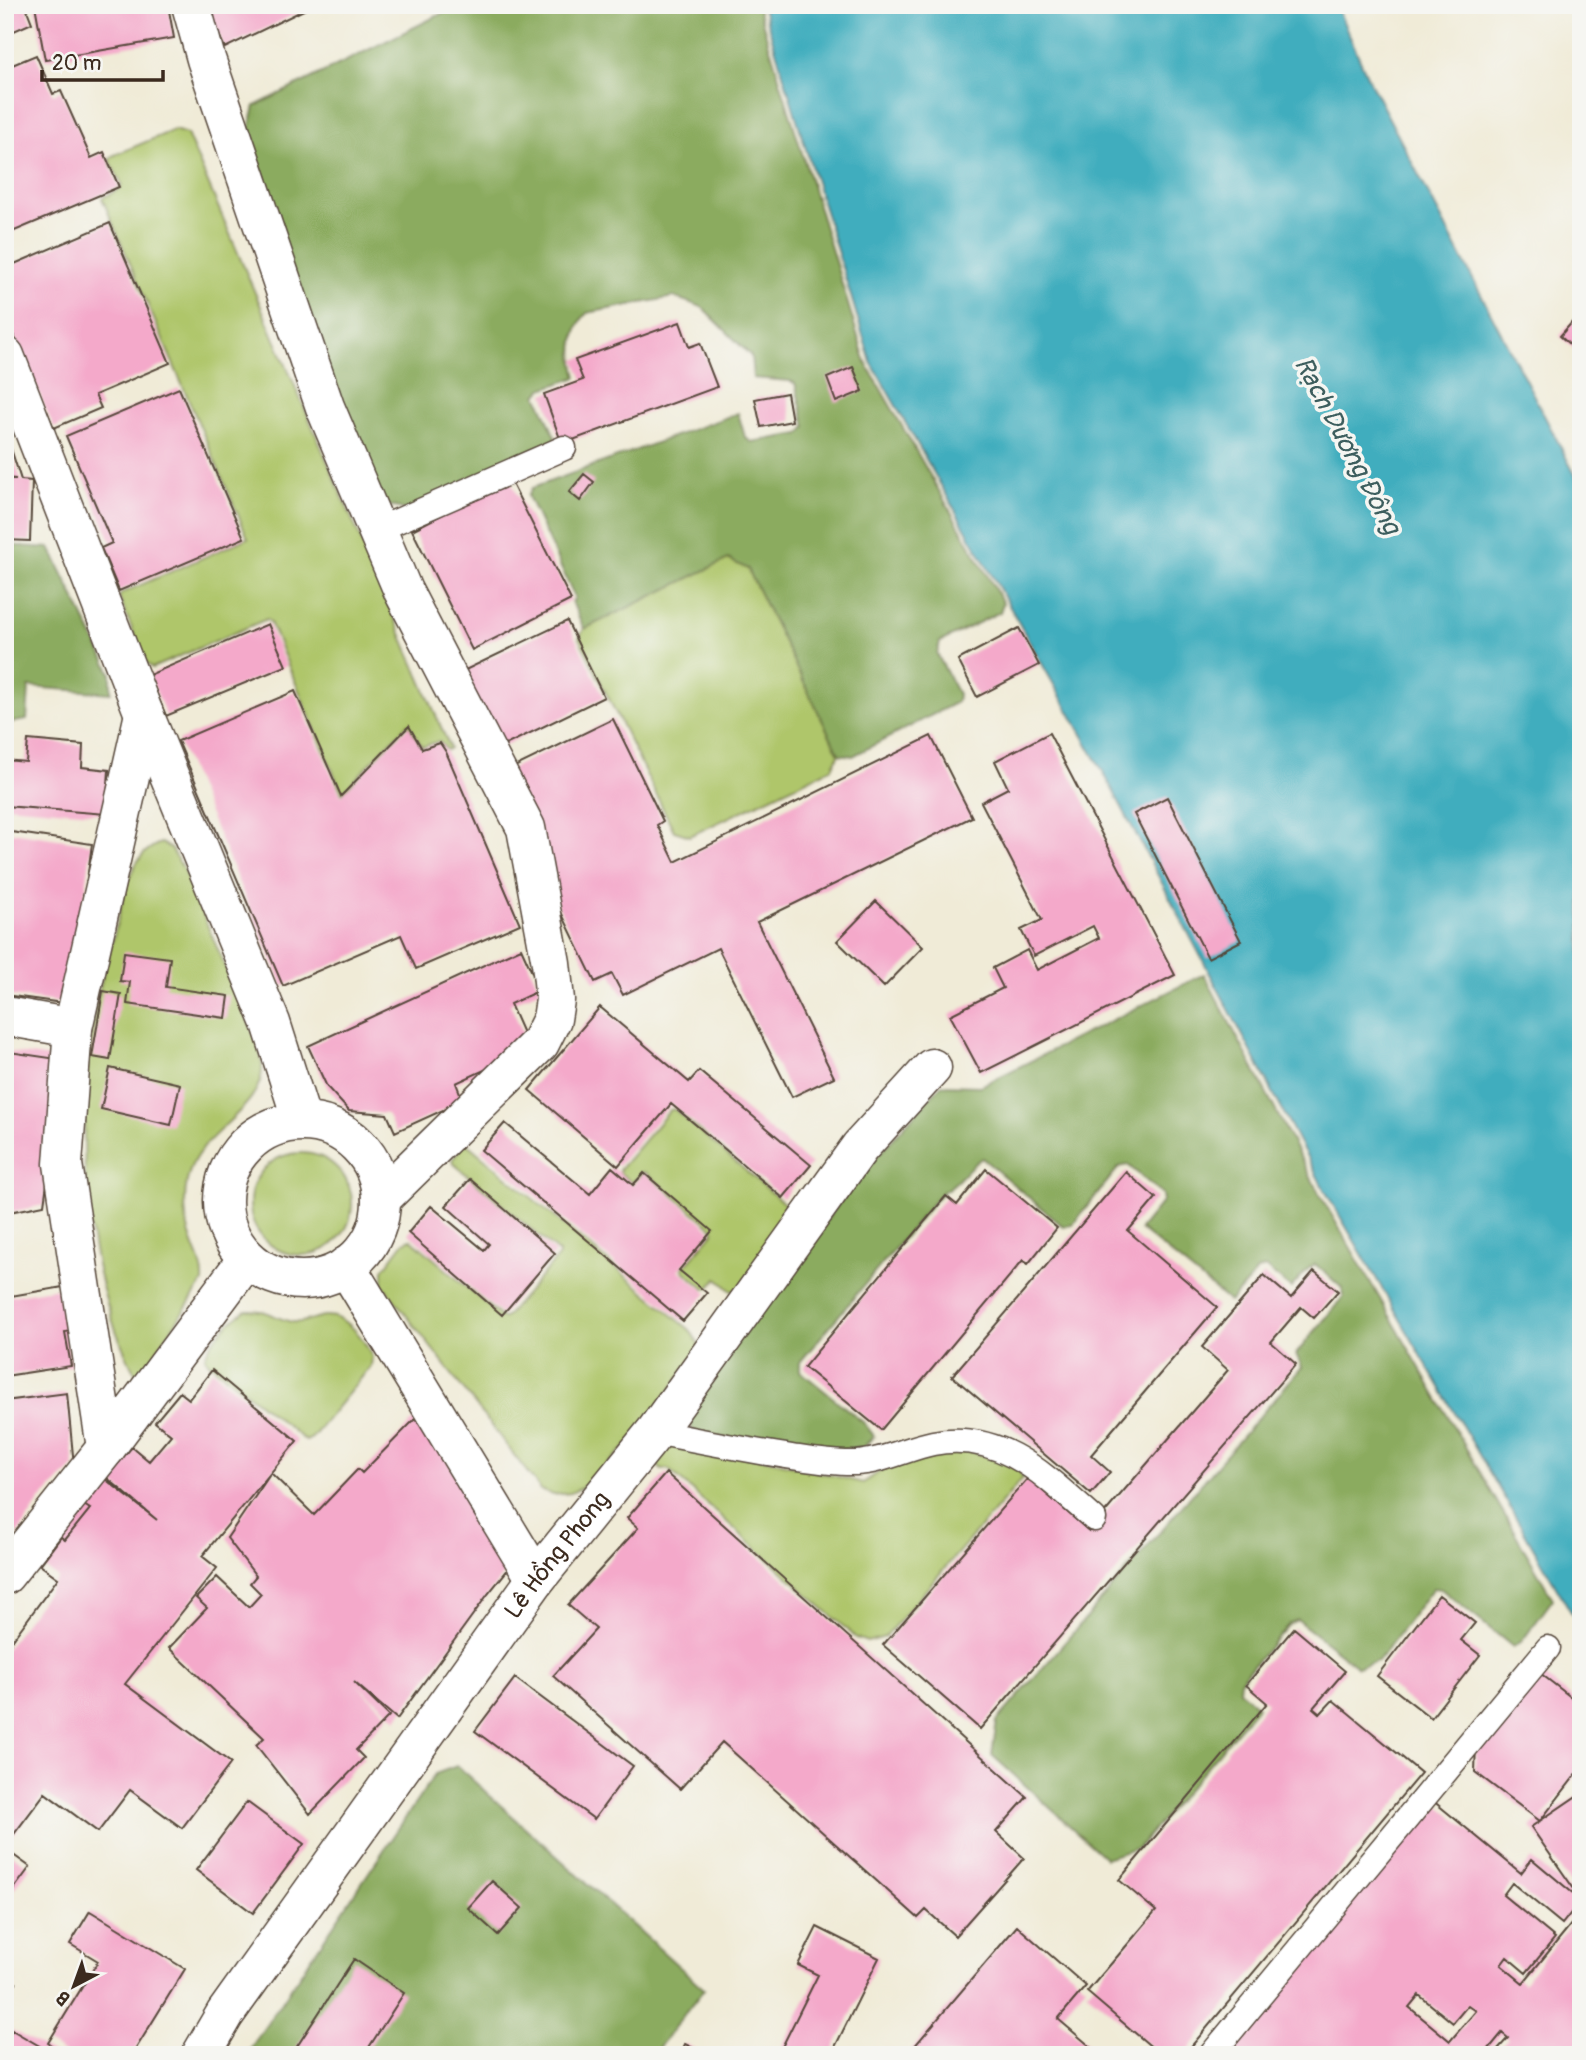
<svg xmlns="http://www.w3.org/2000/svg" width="1586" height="2060" viewBox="0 0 1586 2060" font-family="Pangolin,sans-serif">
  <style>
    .green { fill: #afc66a; stroke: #757844; stroke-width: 2 }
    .forest { fill: #8bab5e; stroke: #636a3e; stroke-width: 2 }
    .water { fill: #40adbe; stroke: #3e6c6e; stroke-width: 2 }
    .building { fill: #f4a9ca; fill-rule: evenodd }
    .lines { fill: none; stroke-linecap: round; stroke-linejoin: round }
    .lane-casing { stroke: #56473a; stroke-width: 27 }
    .street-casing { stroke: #56473a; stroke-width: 41 }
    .lane { stroke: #fff; stroke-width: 24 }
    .street { stroke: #fff; stroke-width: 38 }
    .labels { text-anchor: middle; stroke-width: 7; stroke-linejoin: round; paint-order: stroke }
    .street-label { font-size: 24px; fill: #3b2a1e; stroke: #f6f6f2 }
    .water-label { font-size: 26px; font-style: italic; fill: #3d5e5e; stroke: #f6f6f2 }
  </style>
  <rect width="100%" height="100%" fill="#f6f6f2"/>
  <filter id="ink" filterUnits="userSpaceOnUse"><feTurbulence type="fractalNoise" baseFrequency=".0143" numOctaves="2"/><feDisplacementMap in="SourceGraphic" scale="14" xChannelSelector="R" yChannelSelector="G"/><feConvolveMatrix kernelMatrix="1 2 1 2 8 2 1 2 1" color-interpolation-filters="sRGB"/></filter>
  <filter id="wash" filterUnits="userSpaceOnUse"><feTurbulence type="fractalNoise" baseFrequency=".00686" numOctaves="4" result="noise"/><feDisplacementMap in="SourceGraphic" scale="28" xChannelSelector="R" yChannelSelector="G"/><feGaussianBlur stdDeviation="1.57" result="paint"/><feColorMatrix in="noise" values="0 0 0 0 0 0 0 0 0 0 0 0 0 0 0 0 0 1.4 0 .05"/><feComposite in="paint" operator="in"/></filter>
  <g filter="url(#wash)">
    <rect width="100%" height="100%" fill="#f0ebd7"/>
    <!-- green -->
    <path class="green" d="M174,130L187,134L450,748L447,750L439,741L422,747L408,724L342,793L270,622L267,619L152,668L146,663L119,597L122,593L248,538L102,198L120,189L122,184L109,160L112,156Z
      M728,559L748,569L839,754L832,768L690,836L674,831L579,638L584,629Z
      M161,843L171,849L184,870L258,1044C259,1051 262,1058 262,1065C265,1105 209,1129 193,1163C182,1186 183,1217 192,1241C197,1256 204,1266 203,1282L138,1379C79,1269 75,1131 95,1010C100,983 109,955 116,928C124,898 128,854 161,843Z
      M674,1109L794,1212L738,1290L731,1291L717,1278L709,1288L705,1289L683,1270V1268L713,1233L714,1229L645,1172H643L632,1183L620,1173L619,1170L670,1110Z
      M465,1142L690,1330L701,1348L635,1438L585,1486L571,1493L553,1495L541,1490L383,1285V1270L404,1242L411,1239L502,1318H505L559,1256V1253L453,1163L452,1160Z
      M250 1204a51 51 0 1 1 102 0a51 51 0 1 1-102 0Z
      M246,1310C271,1309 274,1319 293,1322C305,1324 314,1317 325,1316C348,1315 364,1339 372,1357L371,1366L312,1438L306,1441L209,1363L205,1357C210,1339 231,1320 246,1310Z
      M659,1437L757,1457L863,1483L893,1463L930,1452L969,1450L1018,1469L1023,1478L885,1637L867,1642L856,1638L668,1469L662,1470L647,1456Z"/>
    <!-- forest -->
    <path class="forest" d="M459,5H757L866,363L1003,603L1000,612L940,642L937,654L958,694L957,702L853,756L839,754L748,569L728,559L584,629L572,602L575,598L528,496L532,488L738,413L745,437L751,442L800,434L806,427L795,383L790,381L753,378L751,356L702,307L674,297L587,313C571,328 571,356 577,377L542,389L537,395L556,439L409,511L384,504L331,387L247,139L255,106Z
      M5,545L50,548L111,673V693L29,687L27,720L9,723V743L5,747Z
      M1204,974L1319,1193L1553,1599L1522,1641L1513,1647L1441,1589L1433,1588L1378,1661L1358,1667L1297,1620L1289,1624L1240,1681L1239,1690L1258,1706L1138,1848L1105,1858L992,1755L997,1721L1302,1367L1296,1354L1344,1296L1342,1288L1315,1264L1309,1268L1291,1288L1266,1268L1258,1270L1230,1302L1140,1229L1163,1201L1162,1194L1128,1165L1119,1167L1074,1223L1064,1227L982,1158C967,1167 958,1185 942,1192L800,1362V1371L864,1423L874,1436L863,1448L803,1451L694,1433L686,1412L856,1180L941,1085L981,1086Z
      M457,1766L704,1989L653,2055H246L435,1774Z"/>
    <!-- water -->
    <path class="water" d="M762,5H1336L1368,78L1581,486V1629L1324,1189L1100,766L871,362Z"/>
    <g id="blocks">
      <!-- building -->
      <path class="building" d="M5,5H25L32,23L5,35Z
        M35,5H168L174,38L45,60Z
        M209,5H314L225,48L206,7Z
        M36,55L53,94L61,91L91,158L104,152L119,187L5,235V68Z
        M110,223L170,363L95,395L101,408L54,428L5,315V268Z
        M1581,312V355L1560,336Z
        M680,322L689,347L700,343L717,387L562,444L544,394L583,380L575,360Z
        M853,367L863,391L836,402L827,378Z
        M179,388L244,538L119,591L101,548L112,543L66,436Z
        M787,393L792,421L761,427L755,399Z
        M5,430L21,480L32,481L30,541L5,540V479H16L5,478Z
        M584,474L594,482L580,501L569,492Z
        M510,480L571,600L472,650L412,530Z
        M567,621L604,697L499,748L461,672Z
        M268,624L286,666L166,716L149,675Z
        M1019,628L1039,665L977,697L958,660Z
        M295,691L341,796L409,726L422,749L440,743L446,752L520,924L416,969L401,935L283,986L178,741Z
        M613,719L663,821L657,825L675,862L931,736L972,817L757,922L834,1077L792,1097L718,948L623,995L612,974L595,982L545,879L554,874L504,772Z
        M1049,733L1175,975L981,1073L950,1015L1003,988L993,968L1027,950L1037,970L1099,938L1093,926L1034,956L1021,930L1042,920L981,802L1008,788L995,761Z
        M28,740L83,745L82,767L109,770L106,814L5,806V760L26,762Z
        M1167,797L1241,941L1208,958L1134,814Z
        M5,831L92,844L70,1004L5,995Z
        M876,901L923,947L884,987L837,941Z
        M521,948L540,990L510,1004L530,1049L456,1083L463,1101L395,1132L387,1114L349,1111L327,1087L308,1046Z
        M124,952L170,958L166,987L229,996L226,1018L127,1004L130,982L120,981Z
        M103,991L121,994L110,1060L92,1057Z
        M600,1007L689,1082L699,1071L811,1165L783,1198L671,1104L618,1166L529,1090Z
        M5,1041H10L9,1052L64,1060L44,1205L5,1213Z
        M110,1068L180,1084L171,1125L101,1109Z
        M505,1123L590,1194L612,1167L633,1185L644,1173L712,1231L679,1270L707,1293L683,1321L481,1150Z
        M986,1169L1057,1228L1028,1264L1023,1260L881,1430L804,1367L946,1196L957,1205Z
        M1126,1172L1156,1198L1128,1231L1217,1307L1091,1455L1110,1472L1091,1494L952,1376Z
        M470,1179L555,1253L502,1315L408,1233L431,1206L484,1250L489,1244L446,1206Z
        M1314,1271L1338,1291L1314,1318L1301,1307L1271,1342L1296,1364L980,1729L883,1645L1028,1478L1089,1531L1228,1370L1202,1347L1264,1275L1291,1298Z
        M69,1286L76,1330L65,1332L71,1366L5,1376V1297Z
        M212,1370L297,1441L202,1556L217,1568L125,1684L231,1763L182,1828L130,1790L98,1832L45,1793L5,1846V1650L58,1578L40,1565L61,1537L65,1540L90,1509L84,1505L105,1479L157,1520L106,1477L132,1447L149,1461L171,1435L155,1422L180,1392L189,1399Z
        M67,1393L74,1466L41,1499L5,1553V1401Z
        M416,1418L518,1557L488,1594L397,1719L354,1682L389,1716L356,1750L364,1758L310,1814L256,1745L264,1738L169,1648L207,1608L196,1598L217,1577L249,1607L261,1594L250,1583L256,1576L227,1538L271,1473L314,1515L358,1469L362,1473Z
        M666,1473L1027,1797L996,1832L1024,1858L955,1936L926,1910L918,1918L722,1742L680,1789L553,1676L596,1629L568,1605L638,1528L627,1518Z
        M1439,1595L1475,1623L1461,1640L1480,1655L1431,1718L1377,1676Z
        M1294,1628L1345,1671L1313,1708L1320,1714L1333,1700L1421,1773L1184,2055H1161L1087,1992L1156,1911L1119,1880L1267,1703L1246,1685Z
        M1536,1670L1581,1705V1768L1540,1821L1475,1772L1476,1743Z
        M515,1678L633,1766L594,1819L475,1731Z
        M1581,1793V1899L1531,1827Z
        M1432,1800L1521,1873L1532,1859L1581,1900L1562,1924L1512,1883L1503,1895L1555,1938L1526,1973L1507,1957L1501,1965L1523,1983L1577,1917L1581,1920V2055H1502L1497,2050L1508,2038L1502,2033L1484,2055H1219ZM1419,1995L1453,2023L1468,2005L1476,2011L1450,2041L1409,2007Z
        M247,1802L304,1844L253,1913L196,1870Z
        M5,1849L30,1867L5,1901Z
        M492,1881L522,1908L498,1935L468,1908Z
        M90,1911L185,1969L132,2055H67L48,2043L98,1961L70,1944Z
        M1017,1926L1086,1986L1058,2019L1091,2047L1084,2055H907Z
        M817,1927L879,1958L831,2055H778L818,1975L798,1965Z
        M354,1959L404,1993L364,2055H300L294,2051Z
        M5,1975L16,1983L5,1996Z
        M12,2030L55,2055H5V2042Z
        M685,2044L707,2055H680Z"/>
    </g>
  </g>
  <g filter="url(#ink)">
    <use href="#blocks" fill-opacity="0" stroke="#56473a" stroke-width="2"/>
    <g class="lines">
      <defs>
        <path id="lane" d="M377,530L564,448
          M655,1432C701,1441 746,1450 792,1457C812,1460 835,1464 856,1463C882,1462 908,1448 933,1443C1003,1430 1046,1477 1094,1519
          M1211,2055L1548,1648"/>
        <g id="street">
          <path d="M191,5L206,59L325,407L403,591L526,828L551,963L555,1000L552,1019L540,1043L381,1199"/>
          <path d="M5,356L144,714L271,1023L302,1121"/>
          <path d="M5,1016L73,1028"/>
          <circle cx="302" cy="1201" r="79"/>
          <path d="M346,1266L536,1579"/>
          <path d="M106,1448L63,1164L73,1028L144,714"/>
          <path d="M5,1575L106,1448L247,1259"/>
          <path id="s1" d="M201,2055L225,2014L536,1579L655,1432L860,1147L932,1068"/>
        </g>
      </defs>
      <!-- lane casing -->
      <use href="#lane" class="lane-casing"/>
      <!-- street casing -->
      <use href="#street" class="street-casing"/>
      <!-- lane -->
      <use href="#lane" class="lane"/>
      <!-- street -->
      <use href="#street" class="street"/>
    </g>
  </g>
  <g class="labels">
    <!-- street labels -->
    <g class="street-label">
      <text dy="8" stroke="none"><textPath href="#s1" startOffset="614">Lê Hồng Phong</textPath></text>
    </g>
    <!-- water labels -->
    <g class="water-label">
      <text transform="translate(1348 445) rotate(62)" y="9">Rạch Dương Đông</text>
    </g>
  </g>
  <!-- margin -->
  <rect width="1586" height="2060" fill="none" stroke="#f6f6f2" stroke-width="28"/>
  <!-- north arrow -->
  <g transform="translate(74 1986) rotate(221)" stroke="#f6f6f2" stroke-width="5" paint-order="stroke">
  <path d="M0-5L12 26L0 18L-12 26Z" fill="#3b2a1e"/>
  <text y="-10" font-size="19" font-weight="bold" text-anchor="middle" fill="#3b2a1e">B</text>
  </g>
  <!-- scale -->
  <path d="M42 70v10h121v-10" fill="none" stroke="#3b2a1e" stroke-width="3.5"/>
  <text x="52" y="70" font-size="21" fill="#3b2a1e" stroke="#f6f6f2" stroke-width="5" paint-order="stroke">20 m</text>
</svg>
